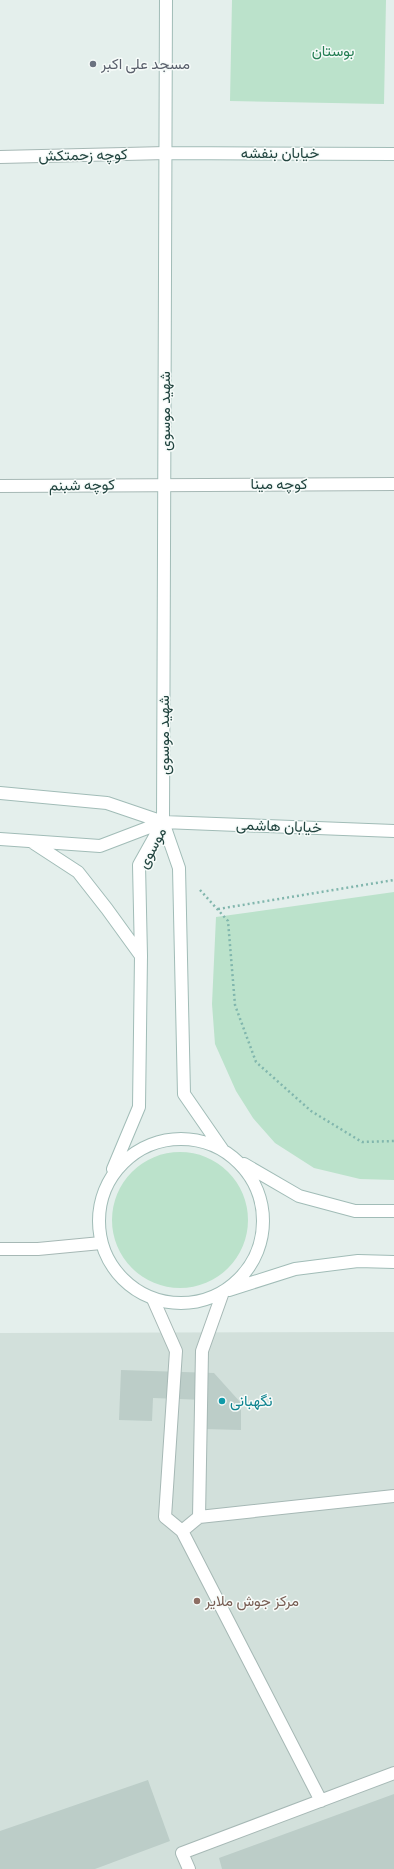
<svg xmlns="http://www.w3.org/2000/svg" width="394" height="1869" viewBox="0 0 394 1869" font-family="Cabin,Vazirmatn,sans-serif">
  <style>
    .built { fill: #d2e0db }
    .green { fill: #bbe2cb }
    .building { fill: #bccdc8 }
    .lines { fill: none; stroke-linecap: round; stroke-linejoin: round }
    .lane-casing { stroke: #a6b8b5; stroke-width: 14 }
    .street-casing { stroke: #a6b8b5; stroke-width: 14 }
    .secondary-casing { stroke: #a1bcb7; stroke-width: 14 }
    .path { stroke: #81b6ad; stroke-width: 2.5; stroke-dasharray: 2 3; stroke-linecap: butt }
    .lane { stroke: #fff; stroke-width: 12 }
    .street { stroke: #fff; stroke-width: 12 }
    .secondary { stroke: #fff; stroke-width: 12 }
    .worship-dot { fill: #6b7280; stroke: #f6fbf9; stroke-width: 1.5 }
    .culture-dot { fill: #0f9aa8; stroke: #f6fbf9; stroke-width: 1.5 }
    .education-dot { fill: #8d6e63; stroke: #f6fbf9; stroke-width: 1.5 }
    .labels { text-anchor: middle; stroke-width: 3; stroke-linejoin: round; paint-order: stroke }
    .park-label { font-size: 15px; fill: #267f55; stroke: #f6fbf9 }
    .worship-label { font-size: 15px; fill: #5b616d; stroke: #f6fbf9; text-anchor: start }
    .street-label { font-size: 15px; fill: #21443f; stroke: #f6fbf9 }
    .culture-label { font-size: 15px; fill: #0d838f; stroke: #f6fbf9; text-anchor: start }
    .education-label { font-size: 15px; fill: #785e54; stroke: #f6fbf9; text-anchor: start }
  </style>
  <rect width="100%" height="100%" fill="#e4efec"/>
  <!-- built -->
  <path class="built" d="M394,1332V1869H0V1333Z"/>
  <!-- green -->
  <path class="green" d="M232,0H386L384,104L230,101Z
    M394,892V1180L360,1179L314,1168L275,1143L253,1118L236,1091L215,1044L212,1004L216,917Z
    M112 1220a68 68 0 1 1 136 0a68 68 0 1 1-136 0Z"/>
  <!-- building -->
  <path class="building" d="M121,1370L214,1373L241,1403V1430L204,1429L205,1400L153,1398L152,1421L119,1420Z
    M148,1780L170,1841L95,1869H0V1831Z
    M394,1794V1869H222L219,1858Z"/>
  <g class="lines">
    <defs>
      <path id="lane" d="M0,1249H38L101,1243
        M153,1299L176,1351L165,1517L182,1531L199,1517L394,1496
        M199,1517L202,1351L223,1292
        M182,1531L321,1801
        M189,1869L182,1853L394,1773"/>
      <path id="street" d="M0,157L166,153
        M0,486L394,484"/>
      <path id="secondary" d="M166,0L163,822L179,868L184,1094L222,1149
        M166,153L394,154
        M0,793L107,803L163,822L394,831
        M0,839L100,846L163,822
        M32,842L78,872L107,909L141,956
        M99 1221a82 82 0 1 1 164 0a82 82 0 1 1-164 0Z
        M244,1164L299,1196L355,1211H394
        M113,1169L139,1107L141,956L139,865L163,822
        M229,1290L295,1269L358,1261L394,1262"/>
    </defs>
    <!-- lane casing -->
    <use href="#lane" class="lane-casing"/>
    <!-- street casing -->
    <use href="#street" class="street-casing"/>
    <!-- secondary casing -->
    <use href="#secondary" class="secondary-casing"/>
    <!-- path -->
    <path class="path" d="M200,890L228,921L235,1005L256,1062L311,1111L362,1142L394,1141
      M218,909L394,880"/>
    <!-- lane -->
    <use href="#lane" class="lane"/>
    <!-- street -->
    <use href="#street" class="street"/>
    <!-- secondary -->
    <use href="#secondary" class="secondary"/>
  </g>
  <!-- markers -->
  <circle class="worship-dot" cx="93" cy="64" r="4"/>
  <circle class="culture-dot" cx="222" cy="1401" r="4"/>
  <circle class="education-dot" cx="197" cy="1601" r="4"/>
  <g class="labels">
    <!-- park labels -->
    <g class="park-label">
      <text x="333" y="56">بوستان</text>
    </g>
    <!-- worship labels -->
    <g class="worship-label">
      <text x="101" y="69">مسجد علی اکبر</text>
    </g>
    <!-- street labels -->
    <g class="street-label">
      <text x="280" y="158">خیابان بنفشه</text>
      <text transform="translate(83 155) rotate(-1)" y="5">کوچه زحمتکش</text>
      <text transform="translate(165 411) rotate(-90)" y="5">شهید موسوی</text>
      <text x="279" y="489">کوچه مینا</text>
      <text transform="translate(82 485) rotate(-1)" y="5">کوچه شبنم</text>
      <text transform="translate(164 735) rotate(-90)" y="5">شهید موسوی</text>
      <text transform="translate(279 826) rotate(2)" y="5">خیابان هاشمی</text>
      <text transform="translate(152 848) rotate(-62)" y="5">موسوی</text>
    </g>
    <!-- culture labels -->
    <g class="culture-label">
      <text x="230" y="1406">نگهبانی</text>
    </g>
    <!-- education labels -->
    <g class="education-label">
      <text x="205" y="1606">مرکز جوش ملایر</text>
    </g>
  </g>
</svg>
